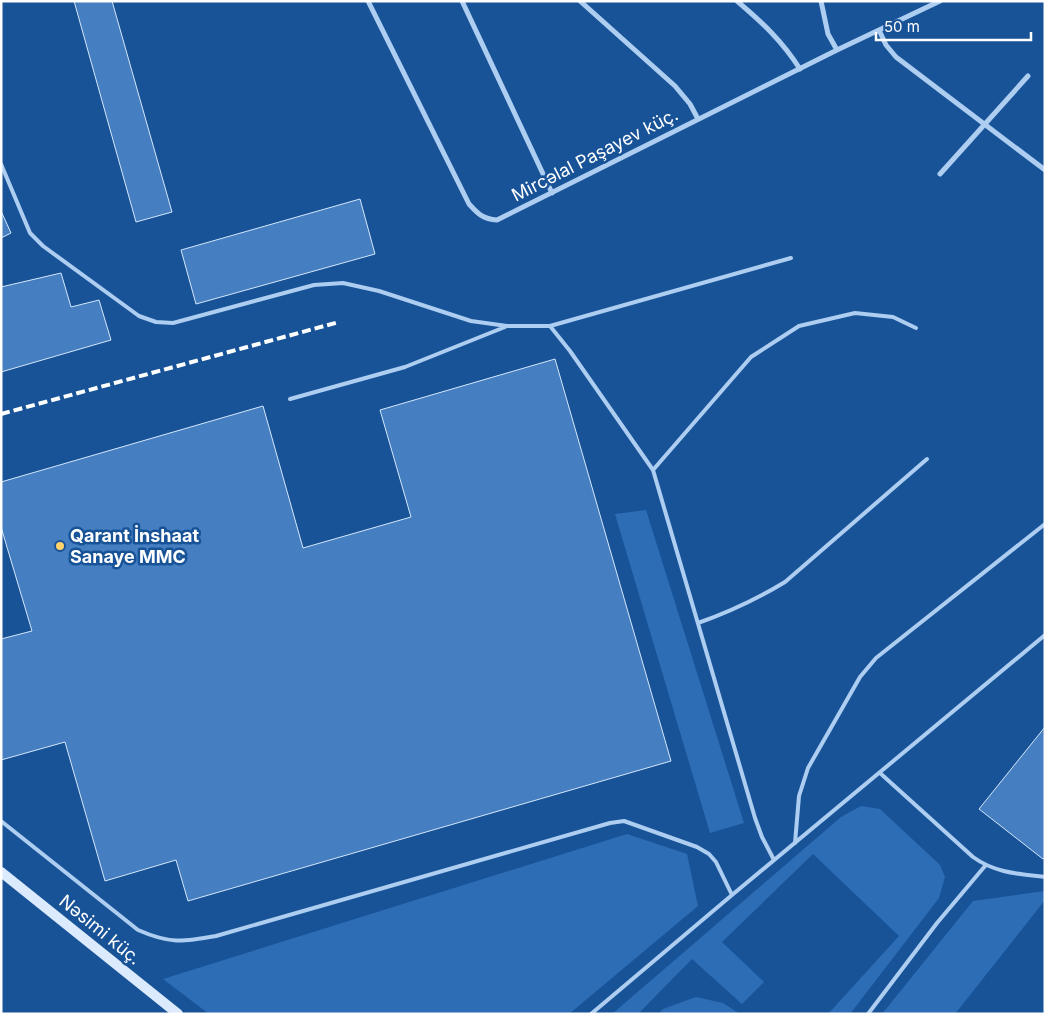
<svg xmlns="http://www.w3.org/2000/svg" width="1046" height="1015" viewBox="0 0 1046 1015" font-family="Inter,sans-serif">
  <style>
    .green { fill: #2c6db6 }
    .building { fill: #457fc1; stroke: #d4e7fc }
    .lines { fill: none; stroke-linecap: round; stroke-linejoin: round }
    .lane { stroke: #adcdf1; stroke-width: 4 }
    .street { stroke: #adcdf1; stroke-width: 5 }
    .secondary { stroke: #dbeafc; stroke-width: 10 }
    .rail { stroke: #fff; stroke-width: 4; stroke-dasharray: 9 4; stroke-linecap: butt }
    .poi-dot { fill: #ffd26d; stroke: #185398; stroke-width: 2 }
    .labels { text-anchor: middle; stroke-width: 5; stroke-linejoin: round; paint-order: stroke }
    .street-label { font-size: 18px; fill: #fff; stroke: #185398 }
    .poi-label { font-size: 18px; font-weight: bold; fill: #fff; stroke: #185398; text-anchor: start }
  </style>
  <rect width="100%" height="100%" fill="#185398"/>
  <!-- green -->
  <path class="green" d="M646,510L744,823L710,833L615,514Z
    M861,806L880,809L940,865L945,877L939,898L850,1014H828L899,936L813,854L722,942L764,982L742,1004L692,959L638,1014H612L841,817Z
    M627,834L687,854L698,906L569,1014H209L163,979Z
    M1045,891V900L955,1014H882L973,901Z
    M696,997L723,1003L740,1014H658L663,1009Z"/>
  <!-- building -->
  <path class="building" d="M74,1H112L172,212L136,222Z
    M360,199L375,254L196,304L181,250Z
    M1,211L11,233L1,238Z
    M61,273L71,307L99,300L111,340L1,372V287Z
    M555,359L671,761L188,901L176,860L105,881L65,742L1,760V639L32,631L1,527V482L263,406L303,548L411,517L380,410Z
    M1045,727V857L1043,859L979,809Z"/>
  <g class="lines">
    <!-- lane -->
    <path class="lane" d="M1,164L30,233L43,246L139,316L156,322L173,323L314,285L343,283L379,291L471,321L507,326H550L570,351L653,470L755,818L762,837L774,860
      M550,326L791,258
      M290,399L405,367L505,327
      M653,470L751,357L799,326L855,313L893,317L916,328
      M698,623C729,612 757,599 785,582L927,459
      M880,773L973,857C995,873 1019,874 1045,877
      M1,821L138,930C170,944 182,942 216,936L610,823L624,821L697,847L709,854L716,862L732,895
      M795,843L799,796L808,768L860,677L876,658L1045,524
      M591,1014L732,895L1045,635
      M868,1014L937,923L985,866"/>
    <!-- street -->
    <path class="street" d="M368,1L469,204C478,214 483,219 497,220L837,50L940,1
      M462,1L552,193
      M580,1L675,86L690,104L698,119
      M737,1C763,23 782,41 800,69
      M821,1L828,34L837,50
      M879,30L886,45L896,57L1045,170
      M940,174L1028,76"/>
    <!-- secondary -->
    <path class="secondary" d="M1,872L178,1014"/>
    <!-- rail -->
    <path class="rail" d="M1,414L339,322"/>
  </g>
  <!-- markers -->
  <circle class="poi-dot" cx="60" cy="546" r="5"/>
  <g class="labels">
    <!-- street labels -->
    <g class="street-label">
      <text transform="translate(595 155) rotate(-27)" y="6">Mircəlal Paşayev küç.</text>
      <text transform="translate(100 930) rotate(39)" y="6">Nəsimi küç.</text>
    </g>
    <!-- poi labels -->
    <g class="poi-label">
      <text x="70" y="542">Qarant İnshaat<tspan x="70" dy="21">Sanaye MMC</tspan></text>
    </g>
  </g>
  <!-- border -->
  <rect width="1046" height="1015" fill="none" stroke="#ffffff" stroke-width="5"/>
  <!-- scale -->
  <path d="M876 32v8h155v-8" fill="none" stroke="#ffffff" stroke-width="2.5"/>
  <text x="884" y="32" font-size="15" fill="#ffffff" stroke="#185398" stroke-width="4" paint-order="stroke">50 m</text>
</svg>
